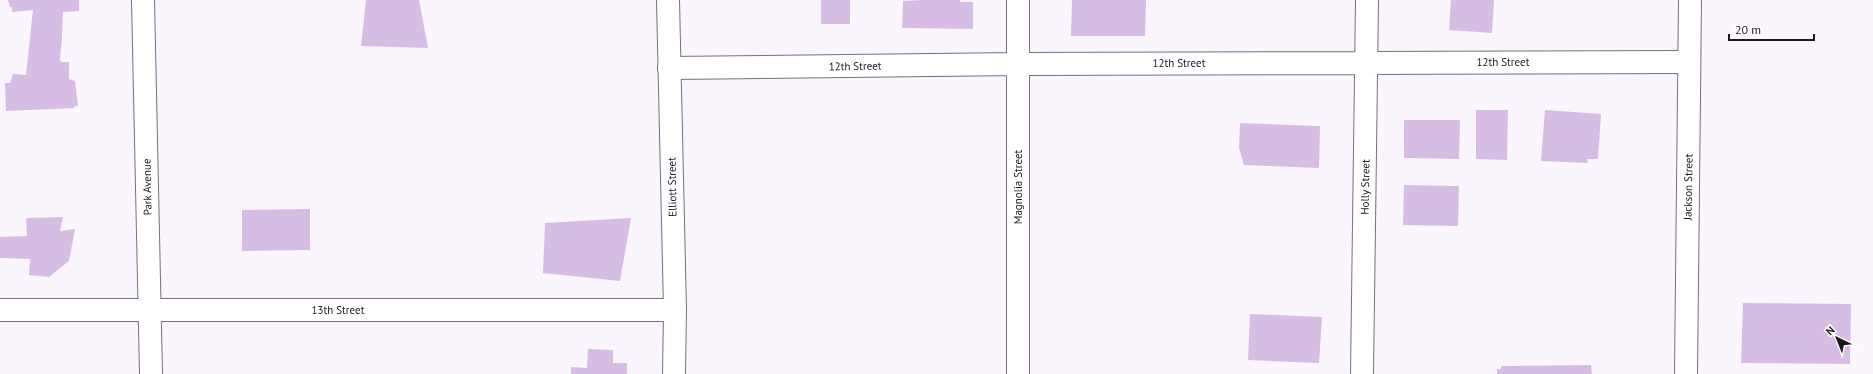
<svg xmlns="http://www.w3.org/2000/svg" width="1873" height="374" viewBox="0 0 1873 374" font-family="'PT Sans',sans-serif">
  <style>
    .building { fill: #d7bde4 }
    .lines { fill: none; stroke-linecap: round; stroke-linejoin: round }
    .street-casing { stroke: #796e7e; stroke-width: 24 }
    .secondary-casing { stroke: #796e7e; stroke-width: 24 }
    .street { stroke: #fff; stroke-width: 22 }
    .secondary { stroke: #fff; stroke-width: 22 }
    .labels { text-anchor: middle; stroke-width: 3; stroke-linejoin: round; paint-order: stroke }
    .street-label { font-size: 11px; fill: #1c171e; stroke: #fff }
  </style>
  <rect width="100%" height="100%" fill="#fbf5fd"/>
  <!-- building -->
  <path class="building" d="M8,0H79V11L63,12L62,38L60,59L61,62H69V79L75,81L78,106H74L75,108L6,111L5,83H10L13,74L26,75L33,10L12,12V7H10Z
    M366,0H419L428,48L361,46Z
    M821,0H850V24H821Z
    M923,0H960V2H973V29L902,28L903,1Z
    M1072,0H1146L1145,36H1071Z
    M1451,0H1494L1492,33L1449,30Z
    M1476,110H1508L1507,160L1476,159Z
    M1545,110L1601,114L1598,159H1587L1588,163L1541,161Z
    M1404,120H1460L1459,159L1404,158Z
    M1240,123L1320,126L1319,168L1244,165L1239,148Z
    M1404,185L1459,186L1458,226L1403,225Z
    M310,209V250L242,251V210Z
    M63,217L60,231L75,229L69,261L49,277L29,275L30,259L0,258V237L27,236L26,218Z
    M631,218L620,281L543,273L545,223Z
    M1743,303L1851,304L1850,364L1741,363Z
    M1250,314L1322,317L1319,363L1248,360Z
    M588,349L613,350V363H627V374H571V367L587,368Z
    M1591,365L1592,374H1497V369H1501V366Z"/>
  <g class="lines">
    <defs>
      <path id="street" d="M143,0L151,374
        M669,68L1018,64L1689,62
        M0,310H675
        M1018,374V0
        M1362,374L1367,0"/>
      <path id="secondary" d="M668,0L675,310L674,374
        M1686,374L1690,0"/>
    </defs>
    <!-- street casing -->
    <use href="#street" class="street-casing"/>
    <!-- secondary casing -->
    <use href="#secondary" class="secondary-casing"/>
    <!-- street -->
    <use href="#street" class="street"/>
    <!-- secondary -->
    <use href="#secondary" class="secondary"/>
  </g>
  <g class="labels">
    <!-- street labels -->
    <g class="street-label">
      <text x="1503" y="66">12th Street</text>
      <text x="1179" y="67">12th Street</text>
      <text transform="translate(855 66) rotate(-1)" y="4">12th Street</text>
      <text transform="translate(147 187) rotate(-91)" y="4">Park Avenue</text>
      <text transform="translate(672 187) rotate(-91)" y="4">Elliott Street</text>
      <text transform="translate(1018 187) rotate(-90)" y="4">Magnolia Street</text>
      <text transform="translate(1365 187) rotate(-89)" y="4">Holly Street</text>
      <text transform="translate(1688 187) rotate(-89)" y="4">Jackson Street</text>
      <text x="338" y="314">13th Street</text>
    </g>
  </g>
  <!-- north arrow -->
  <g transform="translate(1837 338) rotate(317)" stroke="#ffffff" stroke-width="3" paint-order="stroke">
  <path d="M0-3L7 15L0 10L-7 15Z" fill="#1c171e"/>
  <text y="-6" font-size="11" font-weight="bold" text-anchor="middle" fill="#1c171e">N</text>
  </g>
  <!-- scale -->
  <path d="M1729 34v6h85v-6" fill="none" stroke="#1c171e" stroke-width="2"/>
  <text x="1735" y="34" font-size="12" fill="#1c171e" stroke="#ffffff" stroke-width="3" paint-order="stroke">20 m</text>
</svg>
